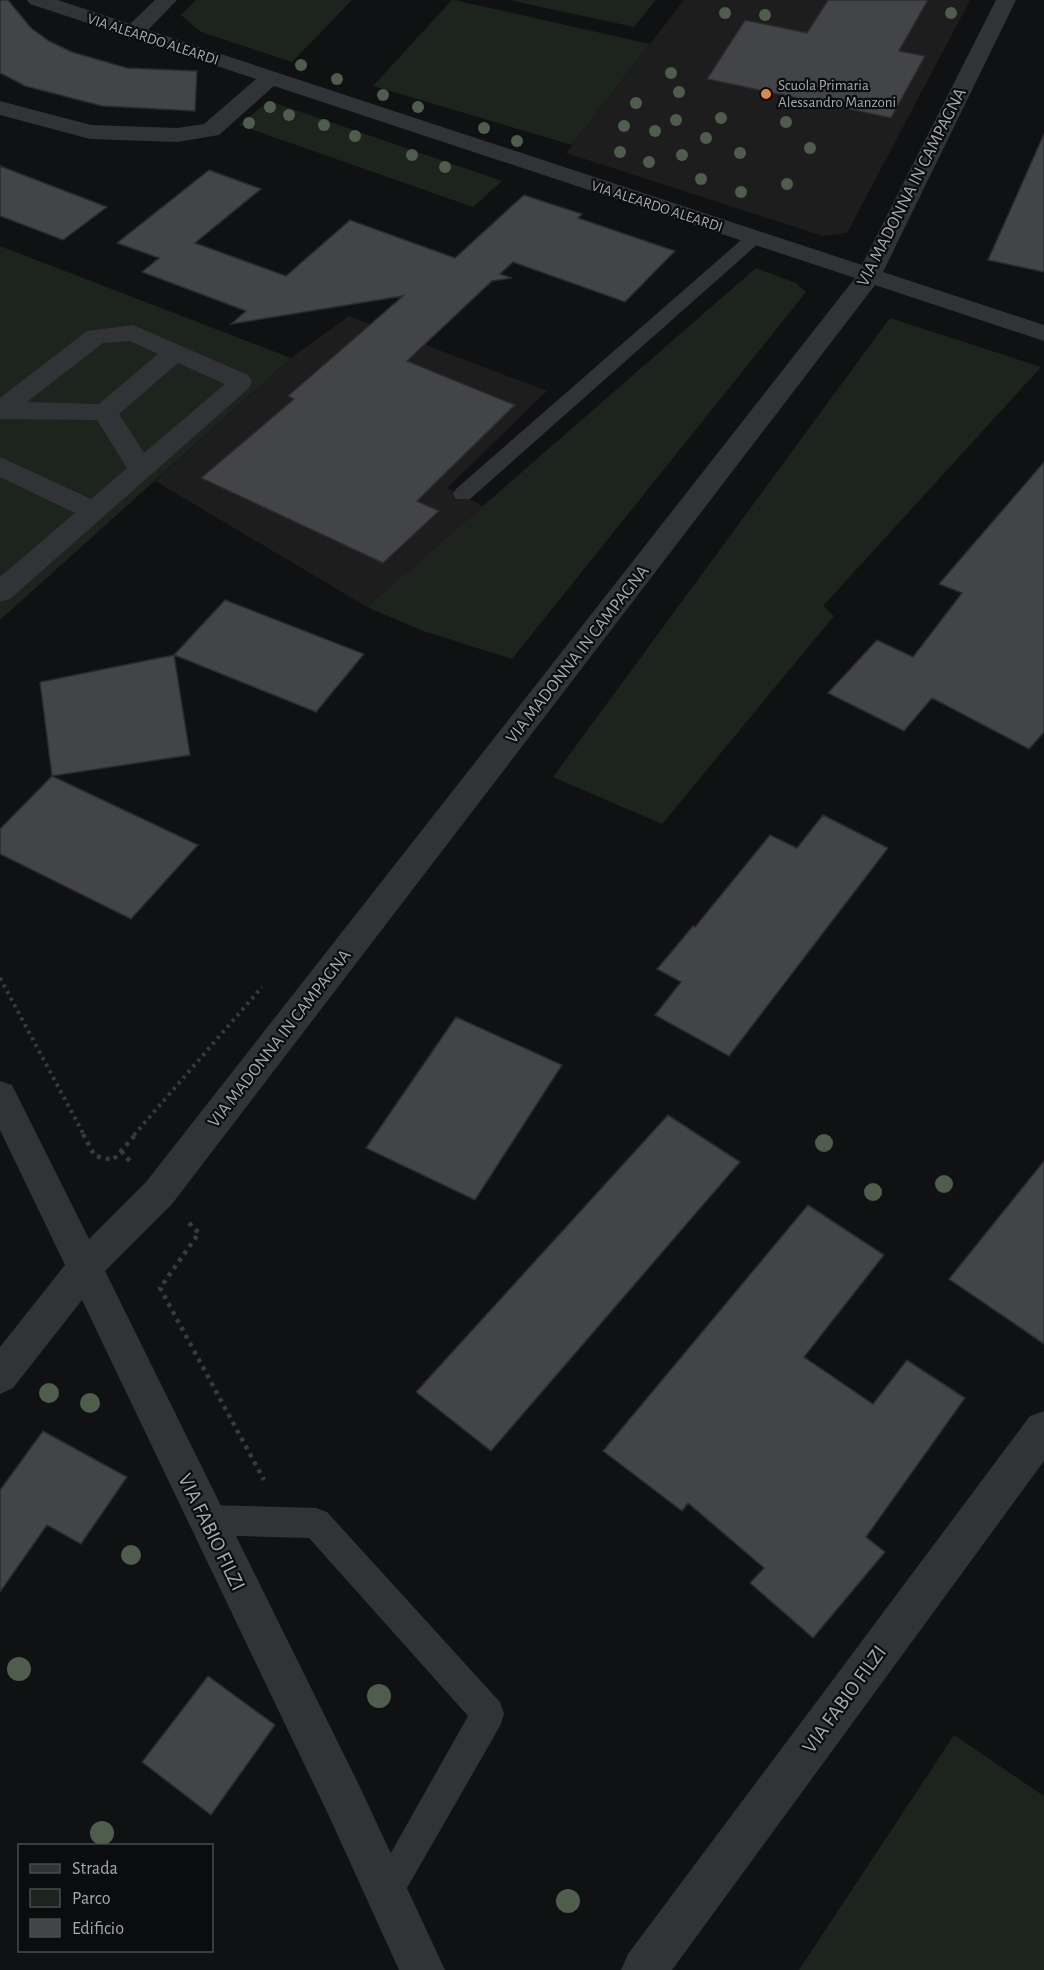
<svg xmlns="http://www.w3.org/2000/svg" width="1044" height="1970" viewBox="0 0 1044 1970" font-family="'Alegreya Sans',sans-serif">
  <style>
    .built { fill: #1d1d1e }
    .green { fill: #1d241d }
    .building { fill: #424447; stroke: #2b2b2d; stroke-width: 1.5 }
    .lines { fill: none; stroke-linecap: round; stroke-linejoin: round }
    .path-far1 { stroke: #383a3d; stroke-width: 4; stroke-dasharray: 3 4.5; stroke-linecap: butt }
    .path { stroke: #383a3d; stroke-width: 4.5; stroke-dasharray: 4 5; stroke-linecap: butt }
    .service { fill: #323336; fill-rule: evenodd }
    .pedestrian { fill: #323336; fill-rule: evenodd }
    .minor { fill: #323336; fill-rule: evenodd }
    .tree { fill: #4e5d4c }
    .poi-dot { fill: #df873b; stroke: #0b0c0d; stroke-width: 2 }
    .labels { text-anchor: middle; stroke-width: 4.5; stroke-linejoin: round; paint-order: stroke }
    .far-street-label { font-size: 15px; fill: #a3aab1; stroke: #0b0c0d }
    .far-poi-label { font-size: 15px; fill: #a3aab1; stroke: #0b0c0d; text-anchor: start }
    .street-label { font-size: 18px; fill: #a3aab1; stroke: #0b0c0d }
    .near-street-label { font-size: 21px; fill: #a3aab1; stroke: #0b0c0d }
  </style>
  <rect width="100%" height="100%" fill="#101112"/>
  <!-- built -->
  <path class="built" d="M684,0H970L847,233L823,236L566,153Z
    M349,316L547,391L447,488L483,506L367,607L155,481L291,358Z"/>
  <!-- green -->
  <path class="green" d="M196,0H352L292,62L201,32L181,15Z
    M452,0H454L650,44L572,145L373,86Z
    M509,0H656L634,27Z
    M269,101L502,181L473,207L239,125Z
    M0,246L291,358L0,620Z
    M756,268L796,283L806,292L512,659L423,631L367,607Z
    M890,318L1041,367L823,606L834,616L662,824L553,777Z
    M954,1735L1044,1796V1970H799Z"/>
  <!-- building -->
  <path class="building" d="M0,0H8L31,28L49,41L72,52L127,68L197,71L195,111L102,106L25,86L0,73Z
    M828,0H928L899,51L925,56L891,118L707,79L745,20L807,33Z
    M1044,134V272L988,260Z
    M0,166L107,207L63,240L0,216Z
    M209,170L261,189L195,243L286,276L350,220L455,258L524,195L582,214L578,218L675,251L625,302L513,262L500,274L512,278L492,281L407,361L515,405L417,501L439,511L383,563L201,478L294,399L288,396L403,296L231,324L246,311L142,272L159,258L117,243Z
    M1044,462V732L1029,749L932,698L904,731L828,693L877,640L913,657L962,593L939,584Z
    M225,600L364,654L316,712L174,655Z
    M174,655L190,755L52,776L40,682Z
    M52,776L198,845L131,919L0,854V829Z
    M823,815L888,848L729,1056L655,1015L681,982L657,969L693,926L695,927L770,835L797,848Z
    M456,1017L562,1065L475,1200L366,1148Z
    M668,1115L740,1162L491,1451L416,1392Z
    M1044,1161V1344L949,1279Z
    M808,1205L884,1255L804,1357L873,1404L907,1360L965,1398L866,1537L885,1552L813,1638L750,1583L764,1568L688,1503L682,1511L603,1451Z
    M43,1431L127,1477L81,1544L47,1525L0,1592V1490Z
    M208,1676L275,1725L211,1815L142,1762Z"/>
  <g class="lines">
    <!-- path-far1 -->
    <path class="path-far1" d="M0,978L84,1135
      M134,1135L262,987"/>
    <!-- path -->
    <path class="path" d="M83,1134L95,1156L113,1160L136,1134
      M121,1151L130,1161
      M189,1223L199,1233L160,1288L264,1480"/>
    <!-- service -->
    <path class="service" d="M754,233L763,238L760,242L470,499H456L453,494L456,489L748,234Z
      M206,1505L316,1508L327,1512L500,1702L504,1714L500,1726L399,1902L387,1907L375,1902L370,1890L468,1716L309,1538L206,1535L195,1531L191,1520L195,1509Z"/>
    <!-- pedestrian -->
    <path class="pedestrian" d="M133,325L248,375L252,381L249,388L10,599L0,602V577L75,513L0,477V457L91,499L127,468L97,420L0,419V398L87,331ZM130,341L158,354L99,404L27,402L103,343ZM178,363L225,384L144,453L119,414Z"/>
    <!-- minor -->
    <path class="minor" d="M27,0H58L130,24L155,0H177L148,30L862,265L996,0H1016L883,272L1044,325V341L875,285L172,1204L105,1271L359,1785L445,1970H399L329,1816L82,1300L13,1388L0,1394V1347L65,1265L0,1130V1081L12,1085L89,1239L146,1182L855,278L274,86L219,135L177,142L90,139L0,115V101L91,125L177,128L204,124L256,79L30,4Z
      M1044,1411V1461L672,1970H621L628,1954L1030,1416Z"/>
  </g>
  <!-- trees -->
  <g class="tree">
    <circle cx="725" cy="13" r="6"/>
    <circle cx="951" cy="13" r="6"/>
    <circle cx="765" cy="15" r="6"/>
    <circle cx="301" cy="65" r="6"/>
    <circle cx="671" cy="73" r="6"/>
    <circle cx="337" cy="79" r="6"/>
    <circle cx="679" cy="92" r="6"/>
    <circle cx="383" cy="95" r="6"/>
    <circle cx="636" cy="103" r="6"/>
    <circle cx="270" cy="107" r="6"/>
    <circle cx="418" cy="107" r="6"/>
    <circle cx="289" cy="115" r="6"/>
    <circle cx="721" cy="118" r="6"/>
    <circle cx="676" cy="120" r="6"/>
    <circle cx="786" cy="122" r="6"/>
    <circle cx="249" cy="123" r="6"/>
    <circle cx="324" cy="125" r="6"/>
    <circle cx="624" cy="126" r="6"/>
    <circle cx="484" cy="128" r="6"/>
    <circle cx="655" cy="131" r="6"/>
    <circle cx="355" cy="136" r="6"/>
    <circle cx="706" cy="138" r="6"/>
    <circle cx="517" cy="141" r="6"/>
    <circle cx="810" cy="148" r="6"/>
    <circle cx="620" cy="152" r="6"/>
    <circle cx="740" cy="153" r="6"/>
    <circle cx="412" cy="155" r="6"/>
    <circle cx="682" cy="155" r="6"/>
    <circle cx="649" cy="162" r="6"/>
    <circle cx="445" cy="167" r="6"/>
    <circle cx="701" cy="179" r="6"/>
    <circle cx="787" cy="184" r="6"/>
    <circle cx="741" cy="192" r="6"/>
    <circle cx="824" cy="1143" r="9"/>
    <circle cx="944" cy="1184" r="9"/>
    <circle cx="873" cy="1192" r="9"/>
    <circle cx="49" cy="1393" r="10"/>
    <circle cx="90" cy="1403" r="10"/>
    <circle cx="131" cy="1555" r="10"/>
    <circle cx="19" cy="1669" r="12"/>
    <circle cx="379" cy="1696" r="12"/>
    <circle cx="102" cy="1833" r="12"/>
    <circle cx="568" cy="1901" r="12"/>
  </g>
  <!-- markers -->
  <circle class="poi-dot" cx="766" cy="94" r="6"/>
  <g class="labels">
    <!-- far-street labels -->
    <g class="far-street-label">
      <text transform="translate(153 39) rotate(18)" y="5">VIA ALEARDO ALEARDI</text>
      <text transform="translate(657 206) rotate(18)" y="5">VIA ALEARDO ALEARDI</text>
    </g>
    <!-- far-poi labels -->
    <g class="far-poi-label">
      <text x="778" y="90">Scuola Primaria<tspan x="778" dy="17">Alessandro Manzoni</tspan></text>
    </g>
    <!-- street labels -->
    <g class="street-label">
      <text transform="translate(911 187) rotate(-63)" y="6">VIA MADONNA IN CAMPAGNA</text>
      <text transform="translate(577 654) rotate(-52)" y="6">VIA MADONNA IN CAMPAGNA</text>
      <text transform="translate(279 1038) rotate(-52)" y="6">VIA MADONNA IN CAMPAGNA</text>
    </g>
    <!-- near-street labels -->
    <g class="near-street-label">
      <text transform="translate(212 1532) rotate(64)" y="7">VIA FABIO FILZI</text>
      <text transform="translate(844 1699) rotate(-54)" y="7">VIA FABIO FILZI</text>
    </g>
  </g>
  <!-- legend -->
  <rect x="18" y="1844" width="195" height="108" fill="#0b0c0d" stroke="#484b4f" stroke-width="1.5"/>
  <rect x="30" y="1864" width="30" height="9" fill="#323336" stroke="#484b4f" stroke-width="1.5"/>
  <text x="72" y="1874" font-size="18" fill="#a3aab1">Strada</text>
  <rect x="30" y="1889" width="30" height="18" fill="#1d241d" stroke="#484b4f" stroke-width="1.5"/>
  <text x="72" y="1904" font-size="18" fill="#a3aab1">Parco</text>
  <rect x="30" y="1919" width="30" height="18" fill="#424447" stroke="#484b4f" stroke-width="1.5"/>
  <text x="72" y="1934" font-size="18" fill="#a3aab1">Edificio</text>
</svg>
